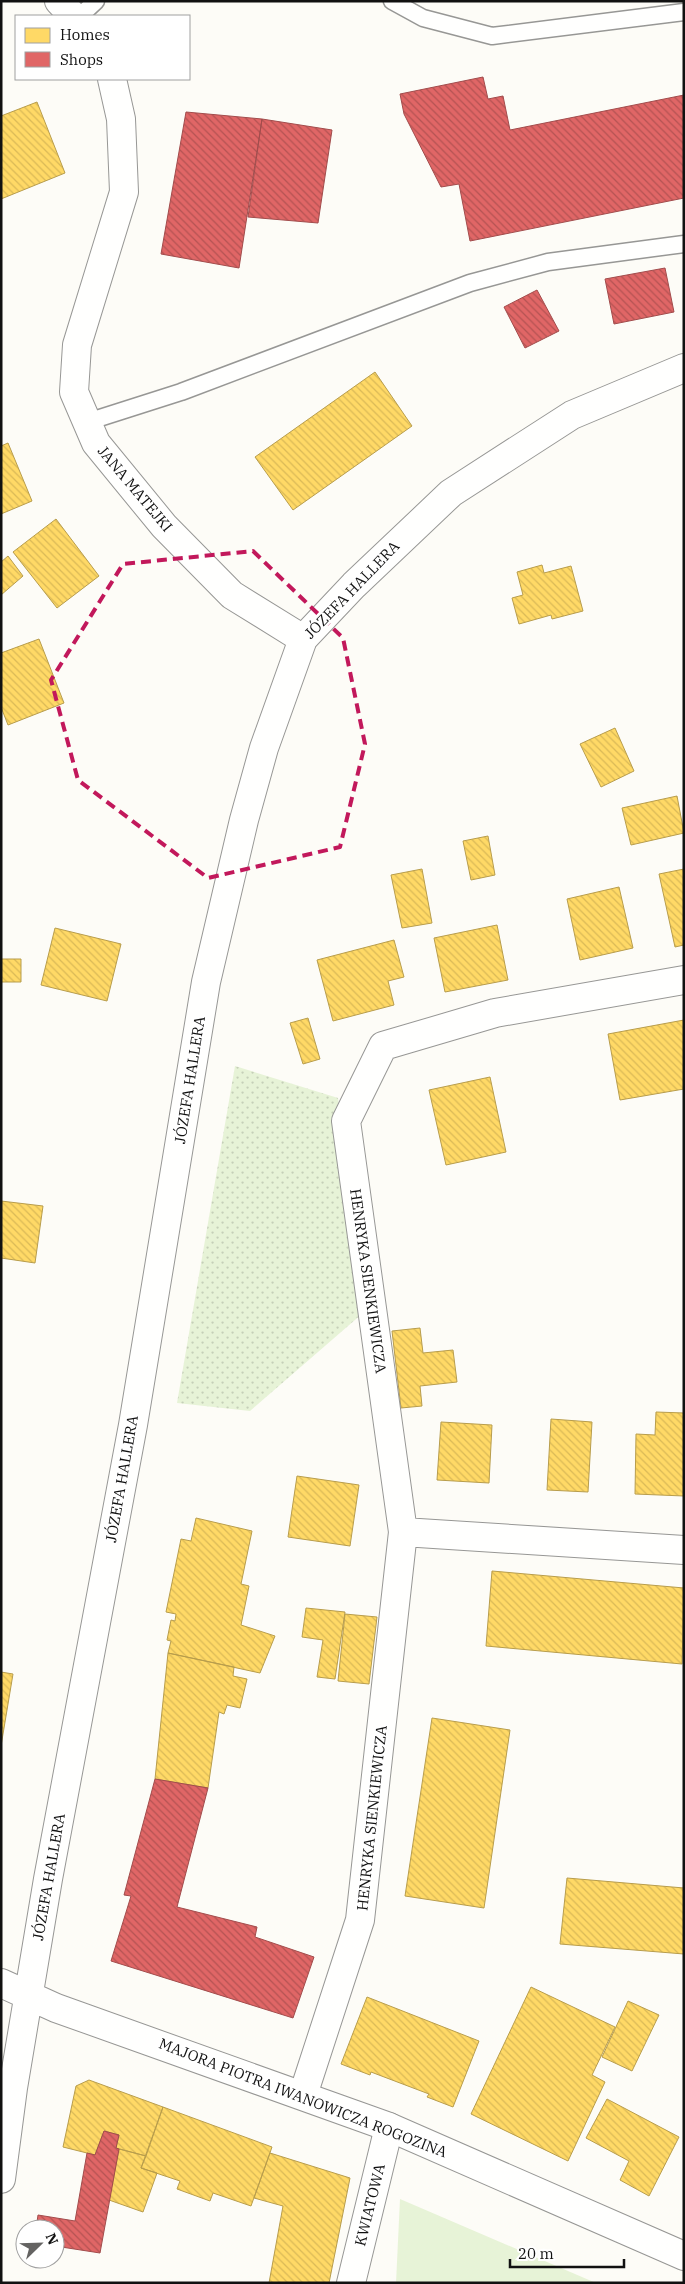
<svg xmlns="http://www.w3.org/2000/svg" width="685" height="2284" viewBox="0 0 685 2284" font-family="'IBM Plex Serif',serif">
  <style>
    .grass { fill: url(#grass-dots) }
    .park { fill: #e7f3d7 }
    .homes { fill: url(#homes-back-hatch); stroke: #b89d4c }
    .shops { fill: url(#shops-back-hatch); stroke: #a24c4c }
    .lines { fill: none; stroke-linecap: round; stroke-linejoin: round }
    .service-casing { stroke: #979795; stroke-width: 19 }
    .minor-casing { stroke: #979795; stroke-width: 30 }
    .tertiary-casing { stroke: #979795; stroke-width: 30 }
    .service { stroke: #fffffe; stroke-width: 16 }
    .minor { stroke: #fffffe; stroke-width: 28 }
    .tertiary { stroke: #fffffe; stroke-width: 28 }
    .marked { fill: none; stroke: #c2185b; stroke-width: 4; stroke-dasharray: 10 6; stroke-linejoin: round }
    .labels { text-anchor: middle; stroke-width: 5; stroke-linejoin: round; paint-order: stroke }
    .street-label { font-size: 15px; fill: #111; stroke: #fff }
  </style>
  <defs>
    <pattern id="grass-dots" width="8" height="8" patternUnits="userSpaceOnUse" patternTransform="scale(1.25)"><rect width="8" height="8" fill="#e7f3d7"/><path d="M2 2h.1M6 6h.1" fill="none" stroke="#c5cfb8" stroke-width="1.8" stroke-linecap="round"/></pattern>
    <pattern id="homes-back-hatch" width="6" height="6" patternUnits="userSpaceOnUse" patternTransform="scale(1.25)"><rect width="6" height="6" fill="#ffd966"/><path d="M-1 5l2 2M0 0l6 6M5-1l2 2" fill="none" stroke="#dab957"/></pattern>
    <pattern id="shops-back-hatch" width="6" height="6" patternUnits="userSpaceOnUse" patternTransform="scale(1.25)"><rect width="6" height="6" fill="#e06666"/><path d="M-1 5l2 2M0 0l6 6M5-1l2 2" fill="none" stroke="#b45353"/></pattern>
  </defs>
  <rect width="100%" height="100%" fill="#fdfcf7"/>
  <!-- grass -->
  <path class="grass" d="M235,1066L338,1098L363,1313L250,1411L177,1403Z"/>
  <!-- park -->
  <path class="park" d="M400,2199L596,2283H396Z"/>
  <!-- homes -->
  <path class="homes" d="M37,102L65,173L1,199V116Z
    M375,372L412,426L293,510L255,457Z
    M8,443L32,501L1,514V446Z
    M56,519L99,576L57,608L13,552Z
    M8,556L23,576L1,595V562Z
    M542,565L544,573L571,566L583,611L552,619L551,615L519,624L512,598L523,595L517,572Z
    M39,639L64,703L8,725L1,707V653Z
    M615,728L634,771L601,787L580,744Z
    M677,796L684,833L631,845L622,808Z
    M488,836L495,875L471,880L463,841Z
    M422,869L432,923L402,928L391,875Z
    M684,869V945L675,947L659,874Z
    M619,887L633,948L580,960L567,899Z
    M497,925L508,980L445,992L434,938Z
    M55,928L121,944L107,1001L41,985Z
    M394,940L404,977L388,981L394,1005L333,1021L317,960Z
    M1,959H21V982H1Z
    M308,1018L320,1059L303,1064L290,1023Z
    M684,1020V1089L620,1100L608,1034Z
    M490,1077L506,1152L446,1165L429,1090Z
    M1,1201L43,1206L35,1263L1,1258Z
    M420,1328L423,1353L453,1350L457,1382L420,1386L422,1406L401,1408L392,1331Z
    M656,1412L684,1413V1496L635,1494L636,1434L655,1435Z
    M551,1419L592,1422L588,1492L547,1490Z
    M441,1422L492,1425L489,1483L437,1480Z
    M297,1476L359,1485L350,1546L288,1537Z
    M196,1518L252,1531L241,1584L249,1586L241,1625L275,1636L260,1673L168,1653L171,1641L167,1640L171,1620L175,1621L176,1614L166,1612L181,1539L191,1541Z
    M492,1571L684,1588L682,1664L486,1646Z
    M306,1608L345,1612L335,1679L317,1677L323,1640L302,1637Z
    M345,1614L377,1617L369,1684L338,1681Z
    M168,1653L234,1667L233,1676L247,1679L240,1708L227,1705L224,1714L219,1712L208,1788L155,1779Z
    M1,1672L13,1674L1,1746Z
    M432,1718L510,1730L484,1908L405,1896Z
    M567,1878L684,1888V1954L560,1944Z
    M531,1987L615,2027L592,2075L605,2082L568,2161L471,2114Z
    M367,1997L479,2041L453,2107L427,2097L429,2094L371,2072L370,2075L341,2064Z
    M628,2001L659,2015L632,2071L602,2057Z
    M89,2080L163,2107L146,2156L116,2148L119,2135L104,2131L95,2155L63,2147L76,2086Z
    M607,2099L679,2137L649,2196L620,2180L629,2161L586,2138Z
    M163,2107L272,2147L251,2206L213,2193L210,2201L177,2189L180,2181L141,2168Z
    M119,2149L146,2156L141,2168L157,2173L143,2212L109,2200Z
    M270,2153L350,2178L329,2283H269L283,2206L254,2198Z"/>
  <!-- shops -->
  <path class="shops" d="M483,77L488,99L503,96L510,130L684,95V198L470,241L459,184L441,187L404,114L400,94Z
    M186,112L262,119L239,268L161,254Z
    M262,119L332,130L318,223L248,217Z
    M665,268L674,312L614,324L605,279Z
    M537,290L559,331L525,348L504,307Z
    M155,1779L208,1788L177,1907L257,1927L255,1937L314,1957L293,2018L111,1961L131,1896L124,1895Z
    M104,2131L119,2135L116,2148L119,2149L100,2253L55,2246V2229H36L38,2215L75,2221L87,2153L95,2155Z"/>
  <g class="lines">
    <defs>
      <path id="service" d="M392,1L423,18L492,36L684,12
        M80,16L96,1
        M87,422L181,392L470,283L548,262L684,244"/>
      <path id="minor" d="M59,1L73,16
        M112,79L121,119L124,192L77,345L74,392L96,443L164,526L232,595L303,639
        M403,1532L684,1550
        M303,2095L360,1920L403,1532L346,1121L383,1046L495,1013L684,980
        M351,2283L389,2127"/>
      <path id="tertiary" d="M1,1983L56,2008L389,2127L684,2256
        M1,2179L13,2088L48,1879L133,1425L206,982L244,820L264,748L303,639L354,585L451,493L572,415L684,368"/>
    </defs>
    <!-- service casing -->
    <use href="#service" class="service-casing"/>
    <!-- minor casing -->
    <use href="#minor" class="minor-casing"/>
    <!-- tertiary casing -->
    <use href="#tertiary" class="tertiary-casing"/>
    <!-- service -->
    <use href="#service" class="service"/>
    <!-- minor -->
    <use href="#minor" class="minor"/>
    <!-- tertiary -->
    <use href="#tertiary" class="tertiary"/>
  </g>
  <!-- marked area -->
  <path class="marked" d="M253,551L343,638L365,744L340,847L208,878L78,780L51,680L123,564Z"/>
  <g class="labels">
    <!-- street labels -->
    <g class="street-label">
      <text transform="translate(135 489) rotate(50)" y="5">JANA MATEJKI</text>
      <text transform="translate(352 590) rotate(-46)" y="5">JÓZEFA HALLERA</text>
      <text transform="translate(190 1080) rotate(-81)" y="5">JÓZEFA HALLERA</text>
      <text transform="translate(368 1281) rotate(82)" y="5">HENRYKA SIENKIEWICZA</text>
      <text transform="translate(122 1479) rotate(-80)" y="5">JÓZEFA HALLERA</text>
      <text transform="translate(372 1818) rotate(-84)" y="5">HENRYKA SIENKIEWICZA</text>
      <text transform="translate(49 1877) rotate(-80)" y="5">JÓZEFA HALLERA</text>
      <text transform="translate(303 2098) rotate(21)" y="5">MAJORA PIOTRA IWANOWICZA ROGOZINA</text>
      <text transform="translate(370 2205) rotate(-76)" y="5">KWIATOWA</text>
    </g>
  </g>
  <!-- border -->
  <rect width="685" height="2284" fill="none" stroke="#111111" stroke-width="5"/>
  <!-- legend -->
  <rect x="15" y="15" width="175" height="65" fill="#ffffff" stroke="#a0a0a0"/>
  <rect x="25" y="28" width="25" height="15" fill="#ffd966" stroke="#a0a0a0"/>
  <text x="60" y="40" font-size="15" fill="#111111">Homes</text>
  <rect x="25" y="52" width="25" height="15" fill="#e06666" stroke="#a0a0a0"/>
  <text x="60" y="65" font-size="15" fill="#111111">Shops</text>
  <!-- north arrow -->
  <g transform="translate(40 2244) rotate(67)"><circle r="24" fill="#ffffff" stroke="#a0a0a0"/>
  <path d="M0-4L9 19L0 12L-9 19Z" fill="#646362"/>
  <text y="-8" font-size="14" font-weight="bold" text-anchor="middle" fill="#111111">N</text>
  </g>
  <!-- scale -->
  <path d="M510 2259v8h114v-8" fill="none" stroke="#111111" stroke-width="2.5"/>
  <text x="518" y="2259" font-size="15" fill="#111111" stroke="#ffffff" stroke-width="4" paint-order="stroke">20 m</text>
</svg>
